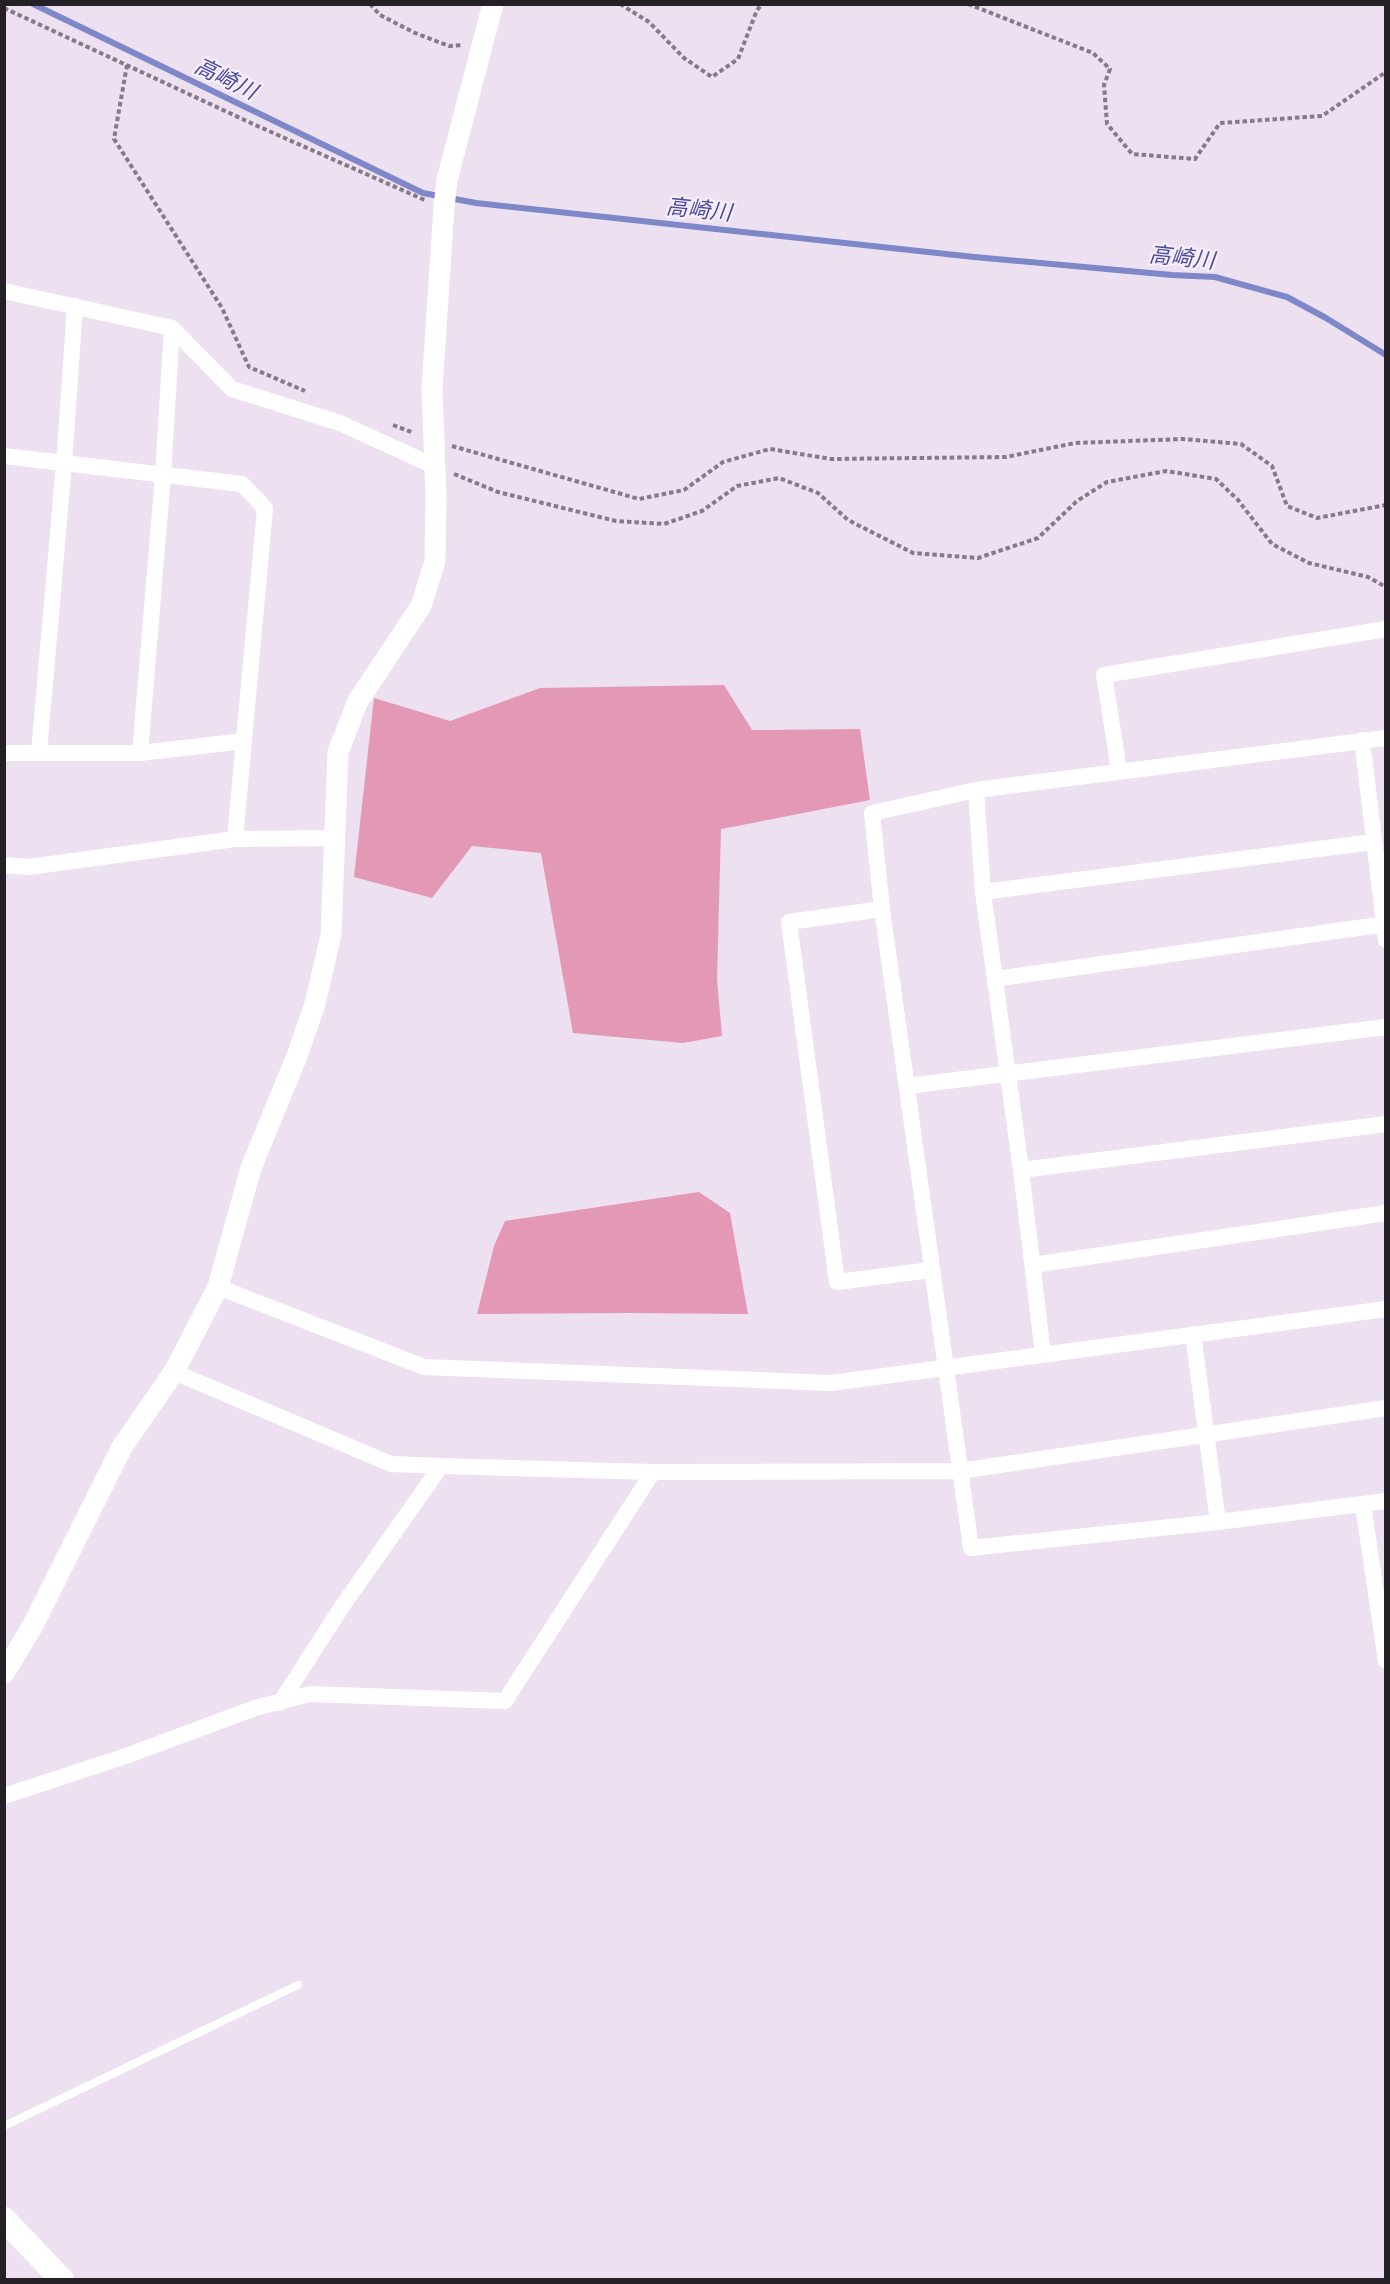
<svg xmlns="http://www.w3.org/2000/svg" width="1390" height="2284" viewBox="0 0 1390 2284" font-family="'Open Sans','Noto Sans JP',sans-serif">
  <style>
    .forest { fill: #e398b5 }
    .lines { fill: none; stroke-linecap: round; stroke-linejoin: round }
    .stream { stroke: #7e87c7; stroke-width: 6 }
    .path { stroke: #847b87; stroke-width: 4; stroke-dasharray: 4.5 3; stroke-linecap: butt }
    .service { stroke: #fff; stroke-width: 8 }
    .minor { stroke: #fff; stroke-width: 16 }
    .tertiary { stroke: #fff; stroke-width: 21 }
    .secondary { stroke: #fff; stroke-width: 24 }
    .labels { text-anchor: middle; stroke-width: 4.5; stroke-linejoin: round; paint-order: stroke }
    .water-label { font-size: 22px; font-style: italic; fill: #474c9b; stroke: #f9eefe }
  </style>
  <rect width="100%" height="100%" fill="#ece0f1"/>
  <!-- forest -->
  <path class="forest" d="M724,685L752,730L860,729L870,800L721,829L717,979L722,1036L683,1043L573,1033L541,853L472,846L432,898L354,877L374,698L450,721L540,688Z
    M699,1192L730,1213L748,1314L628,1313L477,1314L494,1246L505,1221Z"/>
  <g class="lines">
    <!-- stream -->
    <path class="stream" d="M33,4L423,193L476,203L974,257L1172,275L1215,277L1287,297L1326,318L1386,355"/>
    <!-- path -->
    <path class="path" d="M370,4L380,15L415,33L449,46L463,45
      M620,4L649,22L684,58L712,77L738,59L757,10L762,4
      M968,4L1093,53L1110,69L1104,85L1107,124L1132,154L1195,159L1220,123L1322,116L1386,72
      M4,8L253,124L427,201
      M127,65L114,139L222,308L249,367L305,391
      M393,425L414,433
      M452,446L639,499L684,490L723,462L770,449L831,459L1006,457L1075,443L1183,439L1241,444L1272,466L1287,506L1317,518L1386,505
      M454,474L498,492L616,521L664,524L702,511L737,486L779,478L818,493L848,520L913,553L978,558L1038,538L1077,501L1107,482L1166,471L1216,479L1238,500L1272,544L1309,563L1368,577L1386,587"/>
    <!-- service -->
    <path class="service" d="M4,2126L298,1985"/>
    <!-- minor -->
    <path class="minor" d="M4,291L172,328L232,389L340,423L434,466
      M4,456L242,484L265,508L235,839
      M1386,738L976,790L872,813L882,909L971,1548L1218,1522L1386,1501
      M1362,740L1386,940
      M4,753H140L244,741
      M39,753L64,464L75,306
      M140,753L163,475L172,328
      M1119,770L1104,675L1386,629
      M976,790L983,892L1021,1170L1043,1354
      M4,865L29,867L235,839L335,838
      M983,892L1373,842
      M882,909L789,922L837,1282L931,1270
      M995,979L1386,924
      M907,1086L1386,1027
      M1021,1170L1386,1124
      M1033,1265L1386,1213
      M218,1287L424,1367L831,1383L1386,1309
      M1193,1334L1218,1522
      M174,1372L391,1464L441,1466L653,1472L959,1471L1386,1408
      M1363,1505L1386,1661
      M280,1703L341,1608L441,1466
      M4,1796L126,1756L255,1708L310,1694L505,1701L653,1472"/>
    <!-- tertiary -->
    <path class="tertiary" d="M4,1673L32,1627L122,1447L174,1372L218,1287L251,1168L297,1056L315,1004L331,935L338,752L358,701L421,606L435,561L436,497L432,389L444,207L447,180L493,4"/>
    <!-- secondary -->
    <path class="secondary" d="M4,2219L62,2280"/>
  </g>
  <g class="labels">
    <!-- water labels -->
    <g class="water-label">
      <text transform="translate(226 78) rotate(26)" y="8">高崎川</text>
      <text transform="translate(699 209) rotate(6)" y="8">高崎川</text>
      <text transform="translate(1182 257) rotate(6)" y="8">高崎川</text>
    </g>
  </g>
  <!-- border -->
  <rect width="1390" height="2284" fill="none" stroke="#252026" stroke-width="12"/>
</svg>
